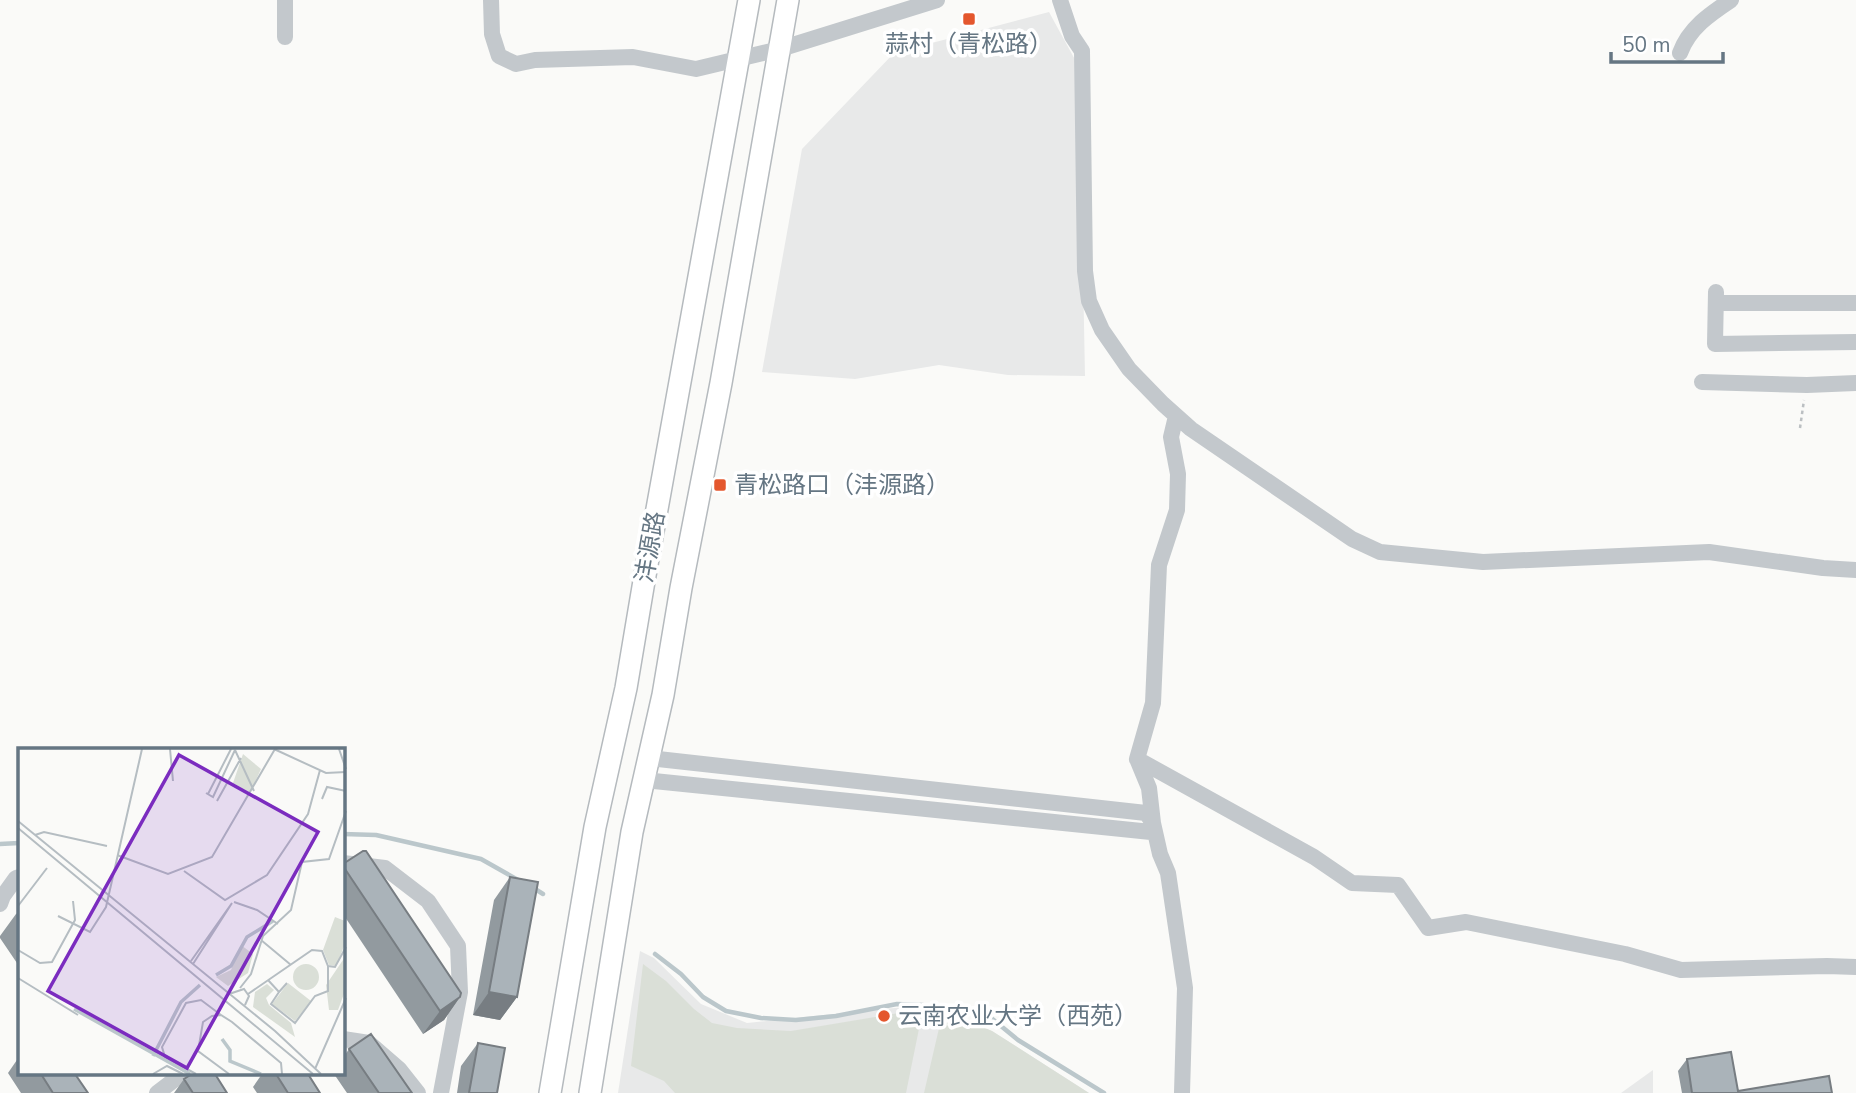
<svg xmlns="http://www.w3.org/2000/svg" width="1856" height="1093" viewBox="0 0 1856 1093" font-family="'Nunito Sans','Noto Sans SC',sans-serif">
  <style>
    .built { fill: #e8e9e9 }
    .green { fill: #dadfd7 }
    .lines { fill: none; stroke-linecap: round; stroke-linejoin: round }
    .stream { stroke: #bbc7cb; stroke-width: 4.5 }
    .major-casing { stroke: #b5babe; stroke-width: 24 }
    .path { stroke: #bbbfc2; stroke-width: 2.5; stroke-dasharray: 3.5 3.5; stroke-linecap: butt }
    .minor { stroke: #c3c8cc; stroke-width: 16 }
    .major { stroke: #fff; stroke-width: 21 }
    .wall { fill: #929a9f }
    .shaded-wall { fill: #777d82 }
    .building { fill: #aab3b9; stroke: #777d82; stroke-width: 2 }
    .poi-dot { fill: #e4572e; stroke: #fff; stroke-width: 2.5 }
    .labels { text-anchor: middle; stroke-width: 7; stroke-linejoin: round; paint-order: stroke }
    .poi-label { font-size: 24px; fill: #657683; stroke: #fff; text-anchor: start }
    .street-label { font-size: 24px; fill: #657683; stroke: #fff }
    .inset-river { fill: none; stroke: #bbc7cb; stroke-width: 3.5 }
    .inset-road { fill: none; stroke: #b5bdc2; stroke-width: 2 }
    .view { fill: #7b2cbf; fill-opacity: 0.15; stroke: #7b2cbf; stroke-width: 3.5 }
    .inset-edge { fill: none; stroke: #657683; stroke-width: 3.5 }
  </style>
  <rect width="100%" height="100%" fill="#fafaf8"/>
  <!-- built -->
  <path class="built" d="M1049,12L1079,67L1085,376L1008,375L939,365L855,379L762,372L802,149L894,53Z
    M640,951L654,958L701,1004L747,1023L881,1009L923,1006L938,1009L992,1031L1089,1093H618Z
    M1653,1070V1093H1621Z"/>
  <!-- green -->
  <path class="green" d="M643,964L666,981L694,1009L712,1023L737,1028L791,1031L923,1009L906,1093H675L664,1081L631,1066Z
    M943,1011L992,1031L1089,1093H924Z"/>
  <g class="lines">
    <!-- stream -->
    <path class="stream" d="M343,834L376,835L481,859L518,880
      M0,844L19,843
      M532,887L543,894
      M655,954L681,974L703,997L726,1011L761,1018L796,1020L836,1016L897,1004L922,1005L963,1009L990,1017L1018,1040L1104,1093"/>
    <defs>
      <path id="major" d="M550,1093L595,827L626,688L644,581L749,0
        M590,1093L632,832L663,695L681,588L721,383L788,0"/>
    </defs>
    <!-- major casing -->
    <use href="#major" class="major-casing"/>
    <!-- path -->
    <path class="path" d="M1800,428L1804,400"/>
    <!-- minor -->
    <path class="minor" d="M285,0V37
      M491,0L492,34L499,56L516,64L535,60L633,57L696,69L780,49L937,0
      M1060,0L1072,36L1082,51L1085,271L1089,301L1102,330L1129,369L1163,404L1191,429L1352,539L1380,552L1483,562L1709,552L1823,568L1856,570
      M1680,53C1689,28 1710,14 1731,0
      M1716,292L1715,344L1856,342
      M1716,303H1856
      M1702,382L1807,385L1856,383
      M1176,416L1171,437L1178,474L1177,510L1159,565L1153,703L1137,759L1314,857L1352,883L1398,885L1428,928L1466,922L1625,954L1681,970L1827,966L1856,967
      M1137,759L1149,788L1153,823L1160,854L1168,873L1185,988L1182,1093
      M644,780L1151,832L1153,823L1146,813L649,758
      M343,863L385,868L428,901L458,946L460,992L441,1093
      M0,904L3,896L16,878L19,877
      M343,1039L369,1043L399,1069L418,1093
      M157,1093L174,1080L188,1074"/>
    <!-- major -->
    <use href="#major" class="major"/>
  </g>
  <!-- wall -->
  <path class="wall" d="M343,864L460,997L444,1020L423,1034L343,914Z
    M510,877L517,997L500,1020L473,1015L494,900Z
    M19,912V966L0,938V936L16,914Z
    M478,1043L497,1093H457L461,1066Z
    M349,1049L412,1093H347L334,1074H343V1058Z
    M19,1057V1074H75L88,1093H21L8,1073Z
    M1687,1059L1738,1091L1832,1093H1682L1678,1071Z
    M262,1074H308L320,1093H257L253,1087Z
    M184,1079L227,1093H174Z"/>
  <!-- shaded-wall -->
  <path class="shaded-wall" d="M489,992L517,997L500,1020L473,1015Z
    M460,997L444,1020L423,1034L440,1011Z"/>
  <!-- building -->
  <path class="building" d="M363,851H366L461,993L460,997L440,1011L343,866V864Z
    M510,877L538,882L517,997L489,992Z
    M371,1034L412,1093H379L349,1049Z
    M478,1043L505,1048L497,1093H469Z
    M1731,1052L1738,1091L1829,1076L1832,1093H1692L1687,1059Z
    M41,1074H75L88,1093H53Z
    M192,1074H215L227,1093H193L184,1079Z
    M276,1074H308L320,1093H288Z"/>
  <!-- markers -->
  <g class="poi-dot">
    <rect x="962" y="12" width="14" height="14" rx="3.5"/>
    <rect x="713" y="478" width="14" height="14" rx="3.5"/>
    <circle cx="884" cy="1016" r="7"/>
  </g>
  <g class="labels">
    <!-- poi labels -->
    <g class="poi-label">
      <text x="969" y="52" text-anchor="middle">蒜村（青松路）</text>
      <text x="734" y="493">青松路口（沣源路）</text>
      <text x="898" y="1024">云南农业大学（西苑）</text>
    </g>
    <!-- street labels -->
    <g class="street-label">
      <text transform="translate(650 547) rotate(-80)" y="8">沣源路</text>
    </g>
  </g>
  <!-- overview -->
  <g transform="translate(18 748)">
    <rect width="327" height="327" fill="#fafaf8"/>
    <path d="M225,6L243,21L232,45L215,35ZM317,169L327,173V196L318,218L311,217L305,202ZM223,197L235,206L230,225L210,238L198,229L213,222ZM327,209V243L320,262H311L308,237ZM275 229a13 13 0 1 1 26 0a13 13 0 1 1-26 0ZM270,235L293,253L277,273L254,256ZM249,236L256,242L248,250L251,257L273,275L277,289L235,259L237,244Z" fill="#dadfd7"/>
    <path class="inset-river" d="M198,227L213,218L229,189L255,173M56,261L172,326M204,291L212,302V313L243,326M135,308L163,254L182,237"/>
    <path class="inset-road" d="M152,1L155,33M256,1L308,25L328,24M321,1L328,21M217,2L236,43M188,45L195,49L217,2M190,46L213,1M304,51L309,39L328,43M199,53L223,10M0,73L257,283L303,326M0,80L295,326M17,87L26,84L89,98M99,107L150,126L194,109L257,1M166,123L207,152L249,127L290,66L302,22M216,154L239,162L260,176M0,158L29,120M40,168L72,184L88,159L124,1M243,192L273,217M0,202L22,215L34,214L57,172L55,153M173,213L214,155M175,216L214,155M0,230L60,267M250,232L261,244L269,235M222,240L233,226L245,188L273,162L284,114L311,111L328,63M261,244L253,256L277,275L297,248L310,243V218M211,246L226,241L231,248L227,257M230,246L294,202L304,203L310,218L317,219L328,199M297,321L328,250M135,326L149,318L165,326M178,326L147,309L144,299L168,255L183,252L203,267M211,326L180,303L185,274L194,268L203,267L214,274L263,315L264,326"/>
    <path class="view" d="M161,7L300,84L169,320L30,243Z"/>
    <rect width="327" height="327" class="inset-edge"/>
  </g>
  <!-- scale -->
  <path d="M1611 52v10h112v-10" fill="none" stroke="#657683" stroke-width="3.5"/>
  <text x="1622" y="52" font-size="21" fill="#657683" stroke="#ffffff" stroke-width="5" paint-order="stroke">50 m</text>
</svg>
